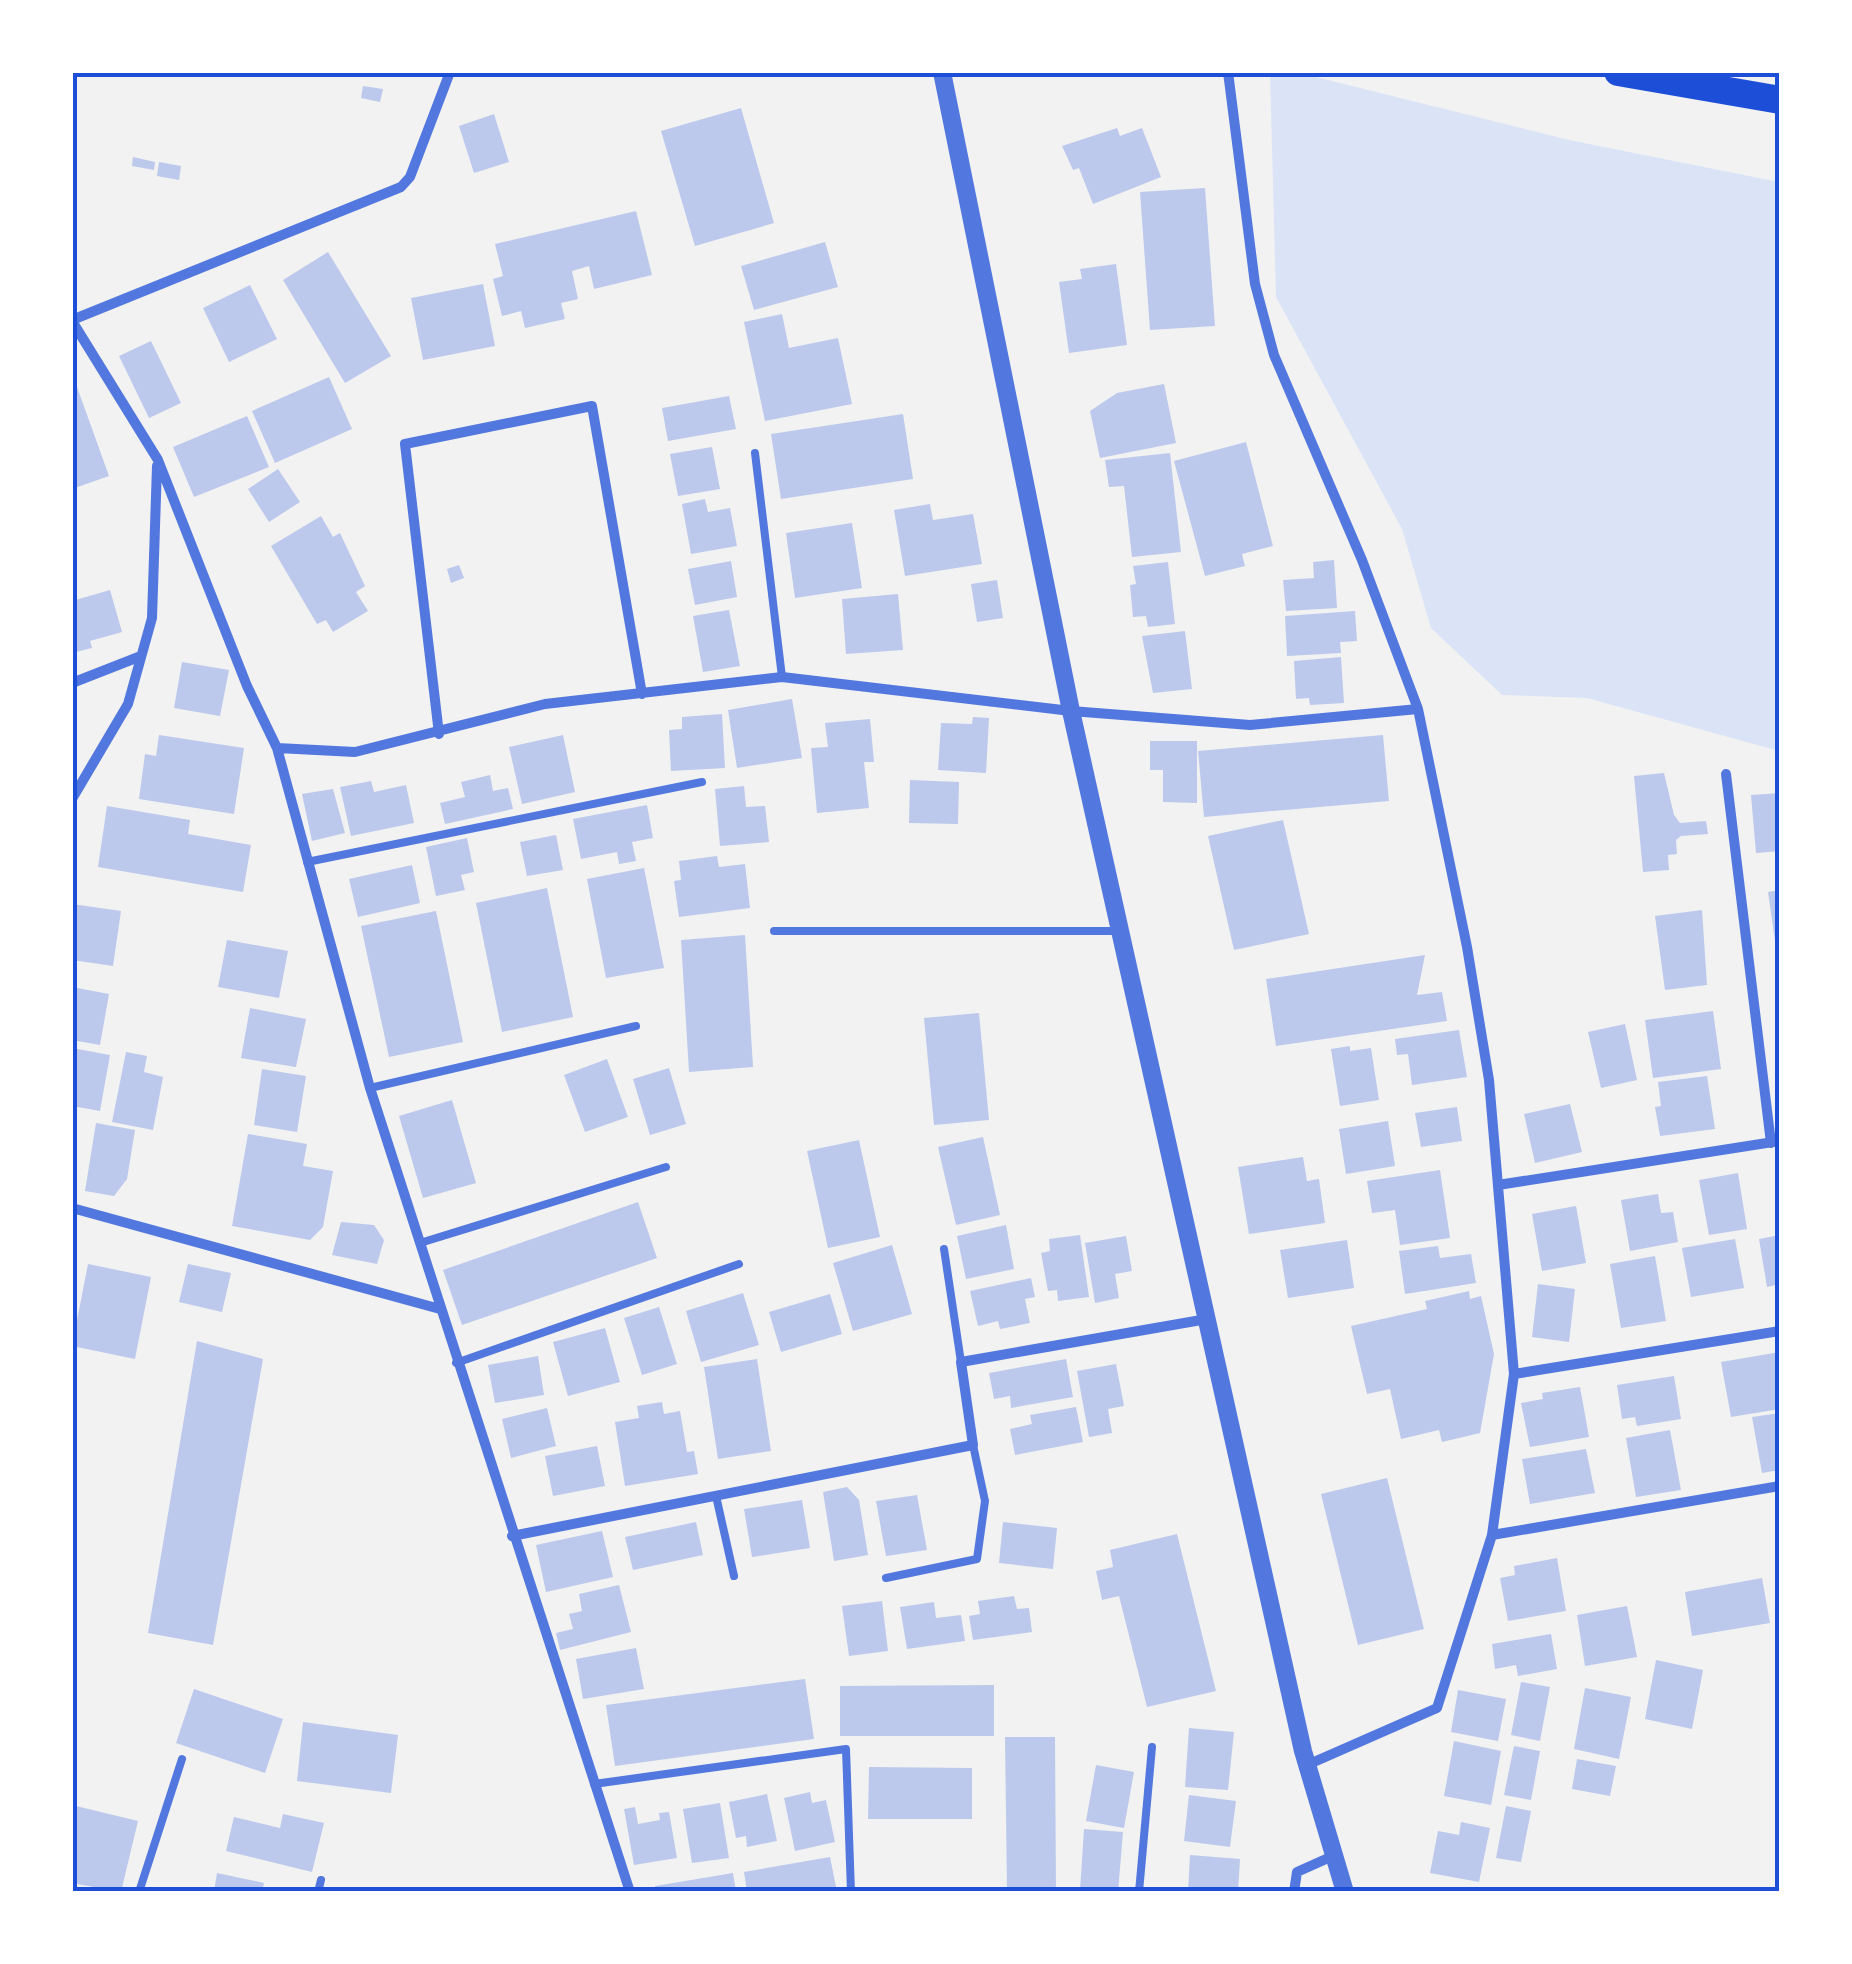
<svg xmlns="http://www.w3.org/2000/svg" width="1852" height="1964" viewBox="0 0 1852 1964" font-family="Ubuntu,sans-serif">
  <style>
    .green { fill: #dbe4f7 }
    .building { fill: #bdc9ec }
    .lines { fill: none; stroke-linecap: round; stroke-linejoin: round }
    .service { stroke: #5277de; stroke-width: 8 }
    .minor { stroke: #5277de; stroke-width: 10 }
    .tertiary { stroke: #5277de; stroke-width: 18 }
    .trunk { stroke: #1d4ed8; stroke-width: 28 }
    .neatline { fill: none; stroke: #1d4ed8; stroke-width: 4 }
  </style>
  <rect width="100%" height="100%" fill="#f2f2f2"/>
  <!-- green -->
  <path class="green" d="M1270,73H1300L1569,140L1779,182V751L1587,698L1502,695L1431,628L1402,529L1276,297Z"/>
  <!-- building -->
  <path class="building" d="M363,86L383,89L380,102L361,98Z
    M741,108L774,223L695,246L661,131Z
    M494,114L509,162L474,173L459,126Z
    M1117,128L1120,136L1142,128L1161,177L1093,204L1079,168L1073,170L1062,146Z
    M133,157L155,162L154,170L132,166Z
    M159,162L181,166L179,180L157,176Z
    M1205,188L1215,326L1150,330L1140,192Z
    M636,211L652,275L594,289L589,266L572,271L578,299L561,303L565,319L525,328L521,311L502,316L493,279L503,276L495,244Z
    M825,242L838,287L754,310L741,266Z
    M328,252L391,356L345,383L283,280Z
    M1116,264L1127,345L1069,353L1059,282L1082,279L1080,269Z
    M483,284L495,346L423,360L411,298Z
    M250,285L277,339L229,362L203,308Z
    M782,314L789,348L838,338L852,404L765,421L744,322Z
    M151,341L181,403L149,418L119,356Z
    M72,373L109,476L72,489Z
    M329,377L352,429L275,463L252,411Z
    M1164,384L1176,443L1100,458L1090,411L1117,393Z
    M729,396L736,429L668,441L662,408Z
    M903,414L913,479L781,499L771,434Z
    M247,416L269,467L194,497L173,447Z
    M1246,442L1273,546L1242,554L1245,566L1205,576L1174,461Z
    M712,447L720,489L678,496L670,454Z
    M1170,453L1181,552L1132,557L1124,486L1109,487L1105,460Z
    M278,469L300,502L269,522L248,489Z
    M705,499L708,512L730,508L737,546L691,554L682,504Z
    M930,504L933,520L973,514L982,564L905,576L894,510Z
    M321,516L333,537L340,533L365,586L356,592L368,611L333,632L326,620L317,624L271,546Z
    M852,523L862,588L795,598L786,533Z
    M1334,560L1337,608L1286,611L1283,580L1314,578L1313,562Z
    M731,561L737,597L695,605L688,569Z
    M1168,562L1175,624L1148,627L1146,616L1133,617L1130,585L1136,584L1133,566Z
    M459,565L464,578L451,583L447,569Z
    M997,580L1003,618L977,622L971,584Z
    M110,590L122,632L90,641L92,648L72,653V601Z
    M898,594L903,650L846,654L842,599Z
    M729,610L740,666L703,672L693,616Z
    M1355,611L1357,641L1340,642L1341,653L1287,656L1285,616Z
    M1185,631L1192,689L1153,693L1142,636Z
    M1341,657L1344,703L1310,705L1309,698L1296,699L1294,661Z
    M182,662L229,670L220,716L174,708Z
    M792,699L802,758L737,768L728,710Z
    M722,714L725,768L671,771L669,730L682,729V717Z
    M973,717L989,718L986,773L938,770L941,723L972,724Z
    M870,719L874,762H864L869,808L817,813L811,748L828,747L825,723Z
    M159,735L244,748L234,814L139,799L145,754L156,756Z
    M563,735L575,792L522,804L509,747Z
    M1383,735L1389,801L1204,817L1198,751Z
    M1150,741H1197V803L1163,802V770H1150Z
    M1664,773L1674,815L1680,823L1706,821L1708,834L1681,836L1676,840L1677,854L1668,855L1669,870L1643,872L1634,776Z
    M490,775L493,791L508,788L513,809L445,824L440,803L465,797L461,782Z
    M910,780L959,782L958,824L909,823Z
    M371,781L374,792L406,785L414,823L351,836L340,787Z
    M744,786L746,807L765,806L769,842L720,846L715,789Z
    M333,789L345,833L312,841L302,794Z
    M1780,793V851L1756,853L1751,795Z
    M647,805L653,838L632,842L636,861L619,864L617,852L581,859L573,819Z
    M107,806L190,820L188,834L251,845L243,892L98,867Z
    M1283,820L1309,934L1234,950L1208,836Z
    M556,835L563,870L527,876L520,842Z
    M467,838L474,872L461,875L465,890L436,896L426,847Z
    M717,856L719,867L745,864L750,908L679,917L674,881L681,880L679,861Z
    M412,865L420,903L358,917L349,879Z
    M644,868L664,968L606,978L587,879Z
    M547,888L573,1017L502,1032L476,903Z
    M1780,890V955H1777L1768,892Z
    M72,904L121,911L113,966L72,960Z
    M1702,910L1707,985L1665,990L1655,916Z
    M436,911L463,1042L389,1057L361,926Z
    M745,935L753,1067L689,1072L681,940Z
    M227,940L288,951L279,998L218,987Z
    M1425,955L1417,995L1442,992L1447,1021L1276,1046L1266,979Z
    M72,987L109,994L100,1045L72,1040Z
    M250,1008L306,1019L296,1067L241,1058Z
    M1713,1011L1721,1069L1653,1078L1645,1020Z
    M979,1013L989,1120L934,1125L924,1018Z
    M1625,1024L1637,1080L1601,1088L1588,1032Z
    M1459,1030L1467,1077L1412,1085L1408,1054L1397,1055L1395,1039Z
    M1350,1046V1051L1371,1048L1379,1100L1340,1106L1331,1049Z
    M72,1048L110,1055L100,1111L72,1106Z
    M126,1052L147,1056L144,1072L163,1077L153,1130L112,1122Z
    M607,1059L628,1117L585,1132L564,1075Z
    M669,1068L686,1124L650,1135L633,1079Z
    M262,1069L306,1076L297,1132L254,1125Z
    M1707,1076L1715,1129L1660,1136L1655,1107L1661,1106L1658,1082Z
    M452,1100L476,1183L423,1198L399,1116Z
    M1570,1104L1582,1152L1535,1163L1524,1114Z
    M1457,1107L1462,1141L1421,1147L1415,1113Z
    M1388,1121L1395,1166L1346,1174L1339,1129Z
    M96,1123L135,1130L127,1179L114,1196L85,1191Z
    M248,1134L307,1144L303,1166L333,1171L323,1227L310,1240L232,1226Z
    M983,1137L1000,1215L956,1225L938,1147Z
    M859,1140L880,1237L828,1248L807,1151Z
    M1303,1157L1307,1181L1319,1179L1325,1223L1249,1234L1238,1167Z
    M1440,1170L1450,1238L1400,1245L1395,1210L1372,1213L1367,1181Z
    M1738,1173L1747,1229L1709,1235L1699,1180Z
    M1658,1194L1661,1213L1673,1212L1678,1242L1630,1251L1621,1200Z
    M638,1202L657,1258L462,1325L443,1270Z
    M1576,1206L1586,1263L1542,1271L1532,1214Z
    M341,1222L374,1225L384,1240L377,1264L332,1255Z
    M1006,1225L1014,1269L966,1279L957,1236Z
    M1080,1235L1089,1297L1058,1301L1057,1290L1048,1291L1041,1253L1050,1251L1049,1239Z
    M1780,1235V1284L1767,1287L1759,1239Z
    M1126,1236L1132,1271L1115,1274L1119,1298L1095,1303L1085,1243Z
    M1735,1239L1744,1288L1691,1297L1682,1248Z
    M1347,1240L1354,1288L1288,1298L1280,1250Z
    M892,1245L912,1314L853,1331L833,1263Z
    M1438,1246L1440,1258L1471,1254L1476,1283L1405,1294L1399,1251Z
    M1655,1256L1666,1321L1621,1328L1610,1264Z
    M88,1264L151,1277L135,1359L72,1346Z
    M188,1264L231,1273L222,1312L179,1302Z
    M1031,1278L1035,1297L1025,1299L1030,1323L1000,1329L998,1321L978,1326L970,1291Z
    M1538,1284L1575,1289L1569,1342L1532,1337Z
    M1469,1291L1470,1299L1481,1296L1494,1354L1480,1433L1442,1442L1439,1430L1401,1439L1390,1389L1367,1394L1351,1326L1427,1309L1425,1301Z
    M743,1293L759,1345L701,1362L686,1311Z
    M830,1294L842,1334L781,1352L769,1312Z
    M659,1307L677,1364L642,1375L624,1318Z
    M605,1328L620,1382L568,1396L553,1342Z
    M197,1341L263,1359L213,1645L148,1633Z
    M1780,1352V1409L1731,1417L1721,1362Z
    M538,1356L544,1395L495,1403L488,1365Z
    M757,1359L771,1451L718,1459L704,1367Z
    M1066,1359L1073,1397L1011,1408L1010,1396L994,1399L989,1373Z
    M1116,1364L1124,1406L1108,1409L1112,1433L1089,1437L1077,1371Z
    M1674,1376L1681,1419L1637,1426L1635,1417L1622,1419L1617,1385Z
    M1580,1387L1589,1437L1530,1447L1521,1403L1543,1399L1542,1393Z
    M662,1402L664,1414L680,1411L687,1452L694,1451L698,1474L625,1486L615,1422L639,1418L637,1406Z
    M1076,1407L1083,1442L1015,1455L1010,1429L1032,1424L1030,1415Z
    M547,1408L556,1446L511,1458L502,1419Z
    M1780,1413V1470L1762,1473L1752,1417Z
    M1670,1430L1681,1490L1636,1497L1626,1438Z
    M597,1446L605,1486L553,1496L545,1456Z
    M1586,1449L1595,1493L1530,1504L1522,1459Z
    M1387,1478L1424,1629L1358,1645L1321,1494Z
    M847,1487L859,1500L868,1555L834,1561L823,1492Z
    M917,1495L927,1550L886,1556L876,1501Z
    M802,1500L810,1548L752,1557L744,1509Z
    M696,1522L703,1555L633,1570L625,1537Z
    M1003,1522L1057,1528L1053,1569L999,1563Z
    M602,1531L613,1577L546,1592L536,1545Z
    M1177,1534L1216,1691L1147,1707L1119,1596L1102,1600L1096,1571L1113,1567L1110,1550Z
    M1557,1558L1566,1611L1508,1621L1500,1578L1515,1575L1514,1566Z
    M1762,1578L1770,1623L1692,1636L1685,1592Z
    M619,1585L631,1632L560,1650L556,1633L573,1629L569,1614L582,1611L579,1594Z
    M1014,1596L1017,1609L1029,1608L1032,1632L973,1640L969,1616L980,1614L978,1601Z
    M882,1601L888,1651L849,1656L842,1606Z
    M934,1602L936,1618L961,1615L965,1641L907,1649L900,1607Z
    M1627,1606L1637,1657L1585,1666L1577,1615Z
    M1551,1634L1557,1669L1518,1676L1516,1665L1495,1669L1492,1644Z
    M636,1648L644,1689L583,1699L576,1659Z
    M1656,1660L1703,1670L1692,1729L1645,1719Z
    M805,1679L814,1739L615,1766L606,1705Z
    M1521,1682L1550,1687L1540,1741L1511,1735Z
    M994,1685V1736H840V1686Z
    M1585,1688L1631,1697L1619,1759L1574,1749Z
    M194,1689L283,1719L265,1773L176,1743Z
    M1458,1690L1506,1699L1498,1741L1451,1732Z
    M303,1722L398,1735L391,1793L297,1781Z
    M1189,1728L1234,1732L1228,1790L1185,1787Z
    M1005,1737H1055L1056,1892H1007Z
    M1454,1741L1501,1751L1491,1805L1444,1796Z
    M1514,1746L1540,1751L1531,1800L1504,1795Z
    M1577,1759L1616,1766L1610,1796L1572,1789Z
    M1096,1765L1134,1772L1124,1828L1086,1821Z
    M869,1767L972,1768V1819H868Z
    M810,1792L812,1803L826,1800L835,1842L795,1851L784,1798Z
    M767,1794L777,1841L747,1847L746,1836L736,1838L729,1802Z
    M1189,1795L1236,1801L1230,1847L1184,1841Z
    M720,1803L729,1858L692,1863L683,1809Z
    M72,1805L138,1821L121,1892L72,1883Z
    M1506,1806L1531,1811L1521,1862L1496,1858Z
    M635,1807L638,1824L660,1820L659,1813L669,1812L677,1858L634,1865L624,1809Z
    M283,1814L324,1823L312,1872L226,1851L234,1817L280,1828Z
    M1461,1822L1490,1828L1479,1882L1430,1873L1438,1831L1459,1835Z
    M1084,1829L1123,1832L1118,1892L1080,1890Z
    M1190,1855L1240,1859L1238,1892H1188Z
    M830,1857L837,1892H747L744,1872Z
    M217,1873L264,1883L262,1892H214Z
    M733,1873L736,1892H656L655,1886Z"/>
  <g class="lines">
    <!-- service -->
    <path class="service" d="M755,453L782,677
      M307,862L702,782
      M774,931H1121
      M370,1088L636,1026
      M420,1243L666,1167
      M944,1249L961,1362
      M456,1363L739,1264
      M716,1496L734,1576
      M886,1578L977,1559L985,1501L973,1445
      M594,1784L846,1749L851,1892
      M139,1892L182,1759
      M318,1892L321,1880
      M1139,1892L1152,1747"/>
    <!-- minor -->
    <path class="minor" d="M1228,72L1255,284L1274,355L1362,560L1418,709L1467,947L1489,1080L1514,1374L1492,1535L1437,1708L1307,1765
      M72,320L401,187L410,177L450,72
      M72,321L158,460L247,686L277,748L370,1088L630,1892
      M72,683L141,656
      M439,734L405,444L592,406L642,694
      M277,748L355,752L545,704L782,677L1071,711L1250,725L1418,709
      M1726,774L1771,1143
      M72,799L128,704L152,618L157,466
      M1498,1185L1780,1141
      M72,1208L440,1309
      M1514,1374L1780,1331
      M1492,1535L1780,1486
      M512,1536L973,1445L961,1362L1207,1319
      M1294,1892L1297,1872L1335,1855"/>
    <!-- tertiary -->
    <path class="tertiary" d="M942,72L1071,711L1303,1751L1345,1892"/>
    <!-- trunk -->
    <path class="trunk" d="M1618,72L1780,100"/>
  </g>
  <!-- border -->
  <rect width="1852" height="1964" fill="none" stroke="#ffffff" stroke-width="150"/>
  <rect x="75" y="75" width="1702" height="1814" class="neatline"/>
</svg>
